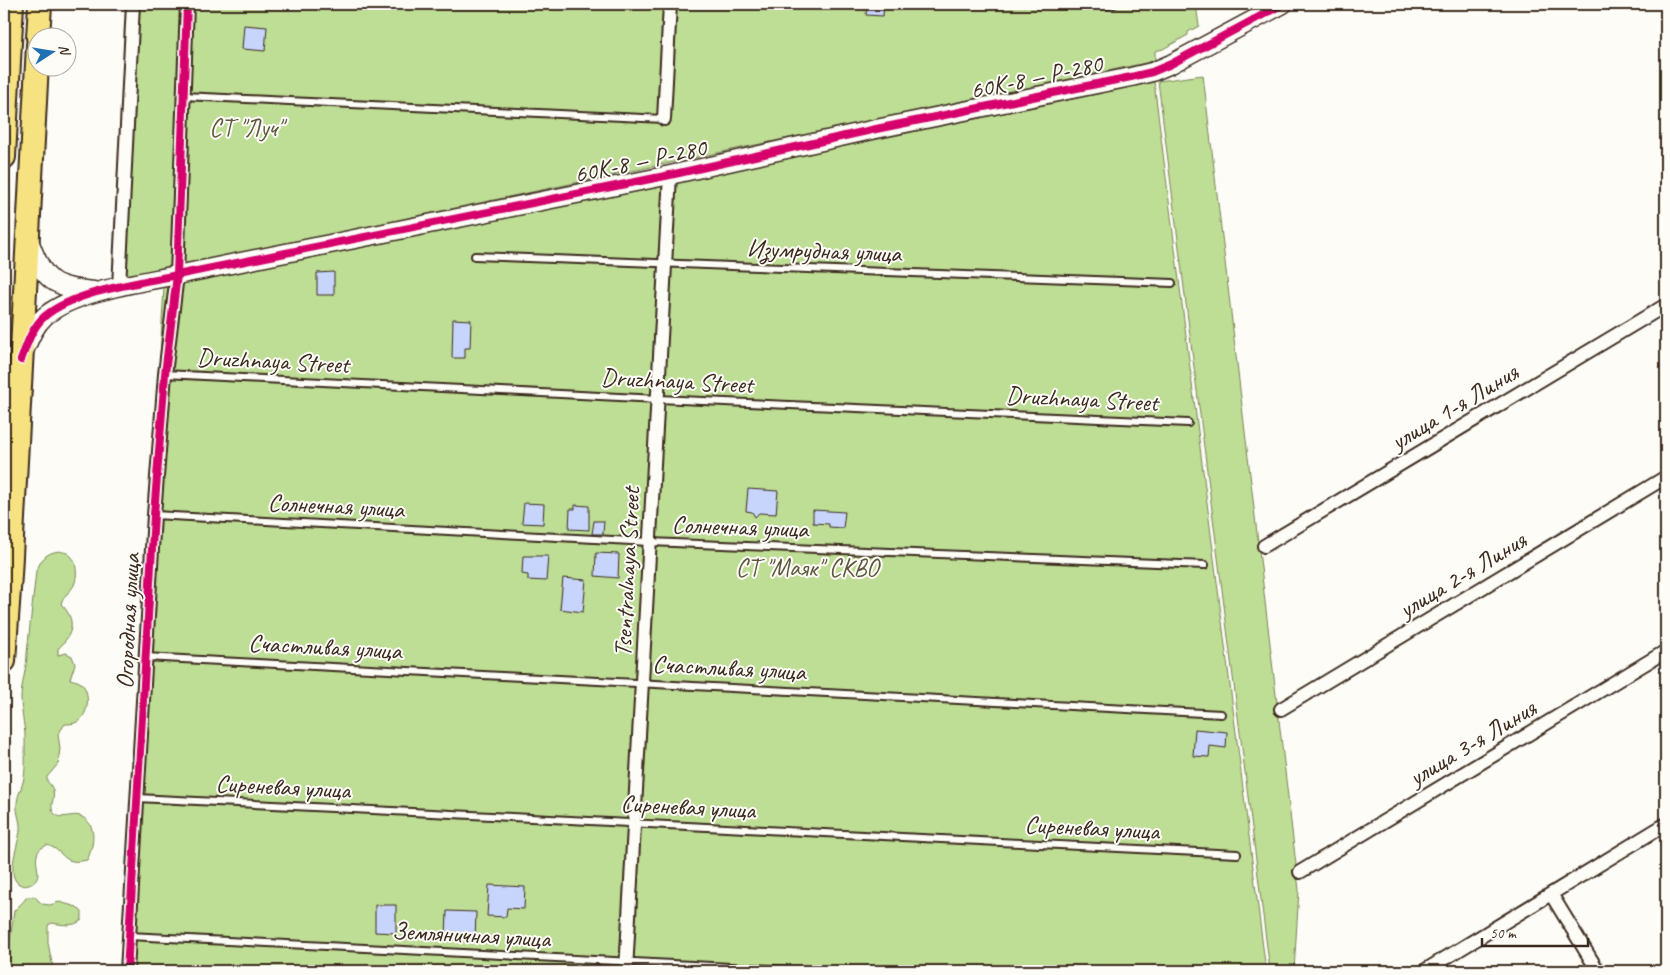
<svg xmlns="http://www.w3.org/2000/svg" width="1670" height="975" viewBox="0 0 1670 975" font-family="Caveat,sans-serif">
  <style>
    .green { fill: #bedd95; stroke: #7c845a }
    .building { fill: #c7d5fc; stroke: #3b2a1e }
    .lines { fill: none; stroke-linecap: round; stroke-linejoin: round }
    .lane-casing { stroke: #3b2a1e; stroke-width: 10 }
    .street-casing { stroke: #3b2a1e; stroke-width: 16 }
    .secondary-casing { stroke: #3b2a1e; stroke-width: 21 }
    .highway-casing { stroke: #3b2a1e; stroke-width: 26 }
    .lane { stroke: #fdfcf7; stroke-width: 6 }
    .street { stroke: #fdfcf7; stroke-width: 12 }
    .secondary { stroke: #fdfcf7; stroke-width: 18 }
    .highway { stroke: #f6e281; stroke-width: 22 }
    .cycleway-casing { stroke: #fdfcf7; stroke-width: 11 }
    .cycleway { stroke: #d6006c; stroke-width: 8 }
    .labels { text-anchor: middle; stroke-width: 4; stroke-linejoin: round; paint-order: stroke }
    .street-label { font-size: 25px; fill: #3b2a1e; stroke: #fdfcf7 }
    .park-label { font-size: 25px; fill: #5c573c; stroke: #fdfcf7 }
  </style>
  <rect width="100%" height="100%" fill="#fdfcf7"/>
  <filter id="ink" filterUnits="userSpaceOnUse"><feTurbulence type="fractalNoise" baseFrequency=".02" numOctaves="2"/><feDisplacementMap in="SourceGraphic" scale="10" xChannelSelector="R" yChannelSelector="G"/><feConvolveMatrix kernelMatrix="1 2 1 2 8 2 1 2 1" color-interpolation-filters="sRGB"/></filter>
  <g filter="url(#ink)">
    <!-- green -->
    <path class="green" d="M128,4H1196L1199,26L1188,32V35L1163,49L1155,51V61L113,280Z
      M1203,75L1299,890L1294,971H1270L1158,81Z
      M1154,82L1266,971H124L164,287Z
      M59,551C62,552 67,552 70,555C77,561 78,577 74,585C70,593 63,595 61,604C77,620 73,634 58,649V655L66,653L72,656L75,664L70,679C73,680 79,681 81,683C91,692 89,716 77,722C74,724 68,724 65,724L58,734L60,749L58,764L47,777V781C61,795 47,804 54,813C60,821 72,813 80,816C98,823 94,846 87,860C61,866 66,851 47,845C42,848 38,849 37,855C34,866 45,879 29,885C26,886 22,886 19,884C5,875 19,844 20,830C21,822 16,813 17,804C17,796 21,790 23,782C26,771 25,756 25,744C26,729 21,714 21,699C21,683 27,669 27,653L36,571C42,559 45,553 59,551Z
      M34,896L42,904L50,905L59,902L77,907L82,912V920C73,927 64,925 52,923L48,925V943L53,968L52,971H6L14,911C18,906 22,904 26,898Z"/>
    <!-- building -->
    <path class="building" d="M867,4H884L883,16L866,15Z
      M244,25L267,27L265,51L242,49Z
      M334,272V295H317V273Z
      M453,319L471,320L470,348H465V358H452Z
      M748,489L778,491L776,514L759,513L755,517L752,512L746,511Z
      M524,503L544,504L543,524L522,523Z
      M575,505L589,506V530L569,529L570,509H575Z
      M813,510L845,512L843,528L829,527V524L813,523Z
      M594,521H604L603,534H592Z
      M596,553L619,554L618,578L595,576Z
      M523,556H548L546,581L528,580V575L522,574Z
      M563,578L586,580L583,612L560,609Z
      M1195,729L1227,732L1226,748L1210,746L1209,757L1193,756Z
      M489,885L525,887L524,909L507,908L506,917L487,916Z
      M375,905H396V933L375,932Z
      M447,911L476,912L475,940L446,938Z"/>
    <g class="lines">
      <defs>
        <path id="lane" d="M1080,4L1106,5L1114,4
          M183,96L664,119
          M475,256L1172,283
          M165,374L658,399L1188,423
          M154,515L650,542L1205,565
          M145,657L1221,714
          M137,798L1237,854
          M129,936L811,971"/>
        <path id="street" d="M664,119L670,4
          M119,287L133,4
          M1264,546L1666,305
          M1281,709L1666,477
          M1300,872L1666,651
          M1551,894L1598,971
          M127,971L154,515L165,374L177,275L187,4
          M626,971L670,175
          M1424,971L1666,824"/>
        <path id="secondary" d="M30,243C44,282 53,287 94,291
          M25,349C30,337 35,325 45,316C75,291 138,283 177,275L670,175L876,129L1131,77L1152,72L1171,64L1283,4"/>
        <path id="highway" d="M38,38L40,4
          M4,157L12,4
          M4,661L10,575L38,45"/>
      </defs>
      <!-- lane casing -->
      <use href="#lane" class="lane-casing"/>
      <!-- street casing -->
      <use href="#street" class="street-casing"/>
      <!-- secondary casing -->
      <use href="#secondary" class="secondary-casing"/>
      <!-- highway casing -->
      <use href="#highway" class="highway-casing"/>
      <!-- lane -->
      <use href="#lane" class="lane"/>
      <!-- street -->
      <use href="#street" class="street"/>
      <!-- secondary -->
      <use href="#secondary" class="secondary"/>
      <!-- highway -->
      <use href="#highway" class="highway"/>
      <defs>
        <path id="cycleway" d="M21,360C27,344 32,327 45,316C75,291 138,283 177,275L670,175L876,129L1131,77L1152,72L1171,64L1283,4
          M127,971L154,515L165,374L177,275L187,4"/>
      </defs>
      <!-- cycleway casing -->
      <use href="#cycleway" class="cycleway-casing"/>
      <!-- cycleway -->
      <use href="#cycleway" class="cycleway"/>
    </g>
  </g>
  <g class="labels">
    <!-- street labels -->
    <g class="street-label">
      <text transform="translate(1036 76) rotate(-12)" y="9">60К-8 — Р-280</text>
      <text transform="translate(640 160) rotate(-12)" y="9">60К-8 — Р-280</text>
      <text transform="translate(824 250) rotate(2)" y="9">Изумрудная улица</text>
      <text transform="translate(273 360) rotate(3)" y="9">Druzhnaya Street</text>
      <text transform="translate(677 380) rotate(3)" y="9">Druzhnaya Street</text>
      <text transform="translate(1082 398) rotate(3)" y="9">Druzhnaya Street</text>
      <text transform="translate(1454 406) rotate(-31)" y="9">улица 1-я Линия</text>
      <text transform="translate(336 505) rotate(3)" y="9">Солнечная улица</text>
      <text transform="translate(740 526) rotate(2)" y="9">Солнечная улица</text>
      <text transform="translate(626 572) rotate(-87)" y="9">Tsentralnaya Street</text>
      <text transform="translate(1462 574) rotate(-31)" y="9">улица 2-я Линия</text>
      <text transform="translate(127 621) rotate(-87)" y="9">Огородная улица</text>
      <text transform="translate(325 646) rotate(3)" y="9">Счастливая улица</text>
      <text transform="translate(729 667) rotate(3)" y="9">Счастливая улица</text>
      <text transform="translate(1472 742) rotate(-31)" y="9">улица 3-я Линия</text>
      <text transform="translate(283 786) rotate(3)" y="9">Сиреневая улица</text>
      <text transform="translate(688 806) rotate(3)" y="9">Сиреневая улица</text>
      <text transform="translate(1092 827) rotate(3)" y="9">Сиреневая улица</text>
      <text transform="translate(471 934) rotate(3)" y="9">Земляничная улица</text>
    </g>
    <!-- park labels -->
    <g class="park-label">
      <text x="246" y="136">СТ "Луч"</text>
      <text x="807" y="576">СТ "Маяк" СКВО</text>
    </g>
  </g>
  <!-- margin -->
  <rect width="1670" height="975" fill="none" stroke="#fdfcf7" stroke-width="20"/>
  <rect x="10" y="10" width="1650" height="955" fill="none" stroke="#3b2a1e" stroke-width="2" filter="url(#ink)"/>
  <!-- north arrow -->
  <g transform="translate(52 52) rotate(78)"><circle r="24" fill="#fdfcf7" stroke="#afa8a0"/>
  <path d="M0-4L9 19L0 12L-9 19Z" fill="#1f6fb2"/>
  <text y="-8" font-size="14" font-weight="bold" text-anchor="middle" fill="#3b2a1e">N</text>
  </g>
  <!-- scale -->
  <path d="M1482 938v8h106v-8" fill="none" stroke="#3b2a1e" stroke-width="2.5"/>
  <text x="1490" y="938" font-size="15" fill="#3b2a1e" stroke="#fdfcf7" stroke-width="4" paint-order="stroke">50 m</text>
</svg>
